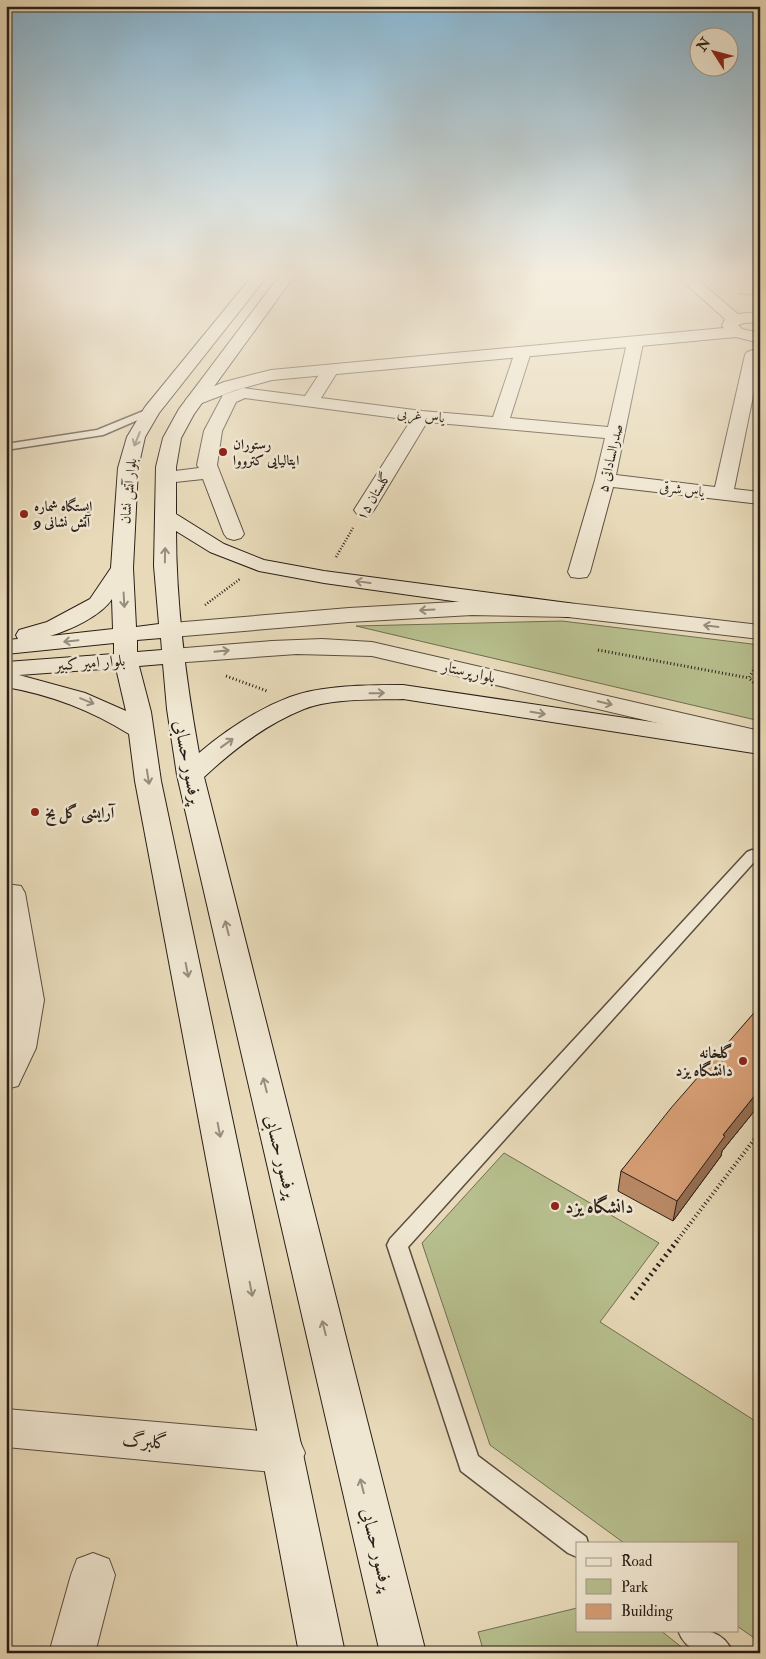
<svg xmlns="http://www.w3.org/2000/svg" width="766" height="1659" viewBox="0 0 766 1659" font-family="'IM FELL Double Pica',Amiri,serif">
  <style>
    .green { fill: #b7bf8e; stroke: #706f53 }
    .lines { fill: none; stroke-linecap: round; stroke-linejoin: round }
    .service-casing { stroke: #5a4e40; stroke-width: 3 }
    .minor-casing { stroke: #5a4e40; stroke-width: 2 }
    .tertiary-casing { stroke: #5a4e40; stroke-width: 2 }
    .secondary-casing { stroke: #2a1f18; stroke-width: 2 }
    .path-far4 { stroke: #2a1f18; stroke-width: 2; stroke-dasharray: 0.5 1; stroke-linecap: butt }
    .path-far3 { stroke: #2a1f18; stroke-width: 2.5; stroke-dasharray: 1 2; stroke-linecap: butt }
    .path-far2 { stroke: #2a1f18; stroke-width: 3; stroke-dasharray: 1 2.5; stroke-linecap: butt }
    .path-far1 { stroke: #2a1f18; stroke-width: 4; stroke-dasharray: 1 3; stroke-linecap: butt }
    .path { stroke: #2a1f18; stroke-width: 5; stroke-dasharray: 2 4; stroke-linecap: butt }
    .service { fill: #f0e7d2; fill-rule: evenodd }
    .minor { fill: #f0e7d2; fill-rule: evenodd }
    .tertiary { fill: #f0e7d2; fill-rule: evenodd }
    .secondary { fill: #f0e7d2; fill-rule: evenodd }
    .wall { fill: #b98865; stroke: #2a1f18 }
    .shaded-wall { fill: #966f52; stroke: #2a1f18 }
    .building { fill: #d79e75; stroke: #2a1f18 }
    .oneway { stroke: #978d7e }
    .poi-dot { fill: #8f2418; stroke: #f0e7d2; stroke-width: 2 }
    .labels { text-anchor: middle; stroke-width: 5; stroke-linejoin: round; paint-order: stroke }
    .far-street-label { font-size: 14px; fill: #2a1f18; stroke: #f0e7d2 }
    .far-poi-label { font-size: 14px; font-weight: bold; fill: #2a1f18; stroke: #f0e7d2; text-anchor: start }
    .street-label { font-size: 16px; fill: #2a1f18; stroke: #f0e7d2 }
    .poi-label { font-size: 16px; font-weight: bold; fill: #2a1f18; stroke: #f0e7d2; text-anchor: start }
    .near-street-label { font-size: 19px; fill: #2a1f18; stroke: #f0e7d2 }
    .near-poi-label { font-size: 19px; font-weight: bold; fill: #2a1f18; stroke: #f0e7d2; text-anchor: start }
  </style>
  <rect width="100%" height="100%" fill="#e8dab9"/>
  <filter id="stains"><feTurbulence type="fractalNoise" baseFrequency=".004" numOctaves="4"/><feColorMatrix values="0 0 0 0 .2 0 0 0 0 .09 0 0 0 0 .02 0 0 0 .5 -.17"/></filter>
  <radialGradient id="worn" r=".72"><stop offset=".6" stop-color="#630" stop-opacity="0"/><stop offset="1" stop-color="#630" stop-opacity=".3"/></radialGradient>
  <!-- green -->
  <path class="green" d="M562,621L760,645V721L356,626Z
    M504,1153L659,1243L600,1322L760,1424V1642L737,1626V1543H624L490,1445L422,1243Z
    M577,1608V1630H660L689,1653H484L478,1632Z"/>
  <g class="lines">
    <defs>
      <path id="service" d="M151,408L154,409V413L103,435L6,450V444L97,430Z
        M752,850L760,852V863L755,861L408,1247L478,1456L586,1537L588,1543H577V1557L568,1553L461,1471L387,1245L390,1239L747,852Z
        M678,1630C701,1630 722,1627 733,1653C709,1653 688,1657 678,1630Z"/>
      <path id="minor" d="M635,338L641,340L643,343L616,475L715,487L745,355L747,352L753,350L760,353V362L734,489L760,492V504L613,487L590,572L587,577L579,578L571,577L568,572L595,480L605,438L427,422L374,510L371,514L364,516L357,514L354,510L411,420L245,398L236,402L222,431L217,465L244,534L241,538L234,540L227,538L224,534L203,479L166,483L159,481L156,477L159,473L199,468L197,465L204,431L223,395L243,388L305,396L324,367H336L338,371L321,398L422,411L493,417L515,352L517,349H529L531,352L510,418L608,427L627,343L629,340Z
        M6,884L21,886L25,893L44,1000L36,1048L18,1086L6,1089V1034L12,1000L6,959Z
        M6,1409L284,1433L299,1439L305,1453L299,1467L284,1473L6,1447Z
        M93,1553L109,1559L115,1575L95,1653H49L71,1575L77,1559Z"/>
      <path id="tertiary" d="M676,275H692L738,314L760,312V322L744,323L738,325L742,329L760,333V343L736,337L272,380L236,390L194,406L188,405L185,401L188,397L224,382L271,370L724,328L722,326L725,319Z
        M472,601L568,603L760,625V639L568,617L472,615L349,622L172,637L164,635L161,630L164,625L172,623L349,608Z
        M322,639L372,642L760,731V747L372,656L297,654L173,663L165,661L161,656L165,651L173,649L272,641Z"/>
      <path id="secondary" d="M253,275H268L159,413L145,437L138,468L133,568L136,627L159,624L154,566L155,516L156,467L163,438L179,409L280,275H295L194,414L181,438L176,467V514L224,544L264,560L324,571L568,603L576,605L579,610L576,615L568,617L324,583L259,571L210,552L176,531C176,604 186,681 199,753C226,730 256,710 290,697C322,685 369,685 403,685L760,738V754L403,699C373,700 332,698 304,709C266,724 234,749 204,777L426,1653H380L177,775L167,709L163,664L139,666L151,712L161,781L345,1653H299L135,781L129,734C91,710 51,695 6,687V662L114,654V643L6,654V640L18,639L16,635L19,630L47,622L90,599L111,568L118,468L127,437L145,407ZM112,599L113,629L50,636C70,630 101,616 112,599ZM161,638L162,650L137,652V640ZM116,668L126,711L85,693L19,675Z"/>
    </defs>
    <!-- service casing -->
    <use href="#service" class="service-casing"/>
    <!-- minor casing -->
    <use href="#minor" class="minor-casing"/>
    <!-- tertiary casing -->
    <use href="#tertiary" class="tertiary-casing"/>
    <!-- secondary casing -->
    <use href="#secondary" class="secondary-casing"/>
    <!-- path-far4 -->
    <path class="path-far4" d="M738,294L759,295"/>
    <!-- path-far3 -->
    <path class="path-far3" d="M336,557L353,528
      M205,605L240,579"/>
    <!-- path-far2 -->
    <path class="path-far2" d="M598,650L749,678
      M760,663L757,664L749,678L760,689
      M226,676L267,691"/>
    <!-- path-far1 -->
    <path class="path-far1" d="M676,1242L760,1132"/>
    <!-- path -->
    <path class="path" d="M632,1299L677,1241"/>
    <!-- service -->
    <use href="#service" class="service"/>
    <!-- minor -->
    <use href="#minor" class="minor"/>
    <!-- tertiary -->
    <use href="#tertiary" class="tertiary"/>
    <!-- secondary -->
    <use href="#secondary" class="secondary"/>
  </g>
  <!-- wall -->
  <path class="wall" d="M760,1006V1104L722,1151L721,1156L673,1221L618,1191L621,1171Z"/>
  <!-- shaded-wall -->
  <path class="shaded-wall" d="M760,1089V1104L722,1151L721,1156L673,1221L677,1201L723,1135Z"/>
  <!-- building -->
  <path class="building" d="M760,1006V1089L723,1135L725,1136L677,1201L621,1171L671,1108Z"/>
  <!-- one-way arrows -->
  <defs><path id="oneway-shaft" d="M-6 0H5M1.5-3L5.5 0L1.5 3" fill="none" stroke-width="1.6" stroke-linecap="round" stroke-linejoin="round" transform="scale(1.25)"/></defs>
  <g class="oneway">
    <use href="#oneway-shaft" transform="translate(137 439) rotate(112)"/>
    <use href="#oneway-shaft" transform="translate(165 555) rotate(-89)"/>
    <use href="#oneway-shaft" transform="translate(363 582) rotate(-172)"/>
    <use href="#oneway-shaft" transform="translate(124 600) rotate(87)"/>
    <use href="#oneway-shaft" transform="translate(427 610) rotate(177)"/>
    <use href="#oneway-shaft" transform="translate(711 626) rotate(-173)"/>
    <use href="#oneway-shaft" transform="translate(71 641) rotate(174)"/>
    <use href="#oneway-shaft" transform="translate(222 651) rotate(-6)"/>
    <use href="#oneway-shaft" transform="translate(377 693) rotate(-1)"/>
    <use href="#oneway-shaft" transform="translate(87 701) rotate(22)"/>
    <use href="#oneway-shaft" transform="translate(605 703) rotate(13)"/>
    <use href="#oneway-shaft" transform="translate(538 713) rotate(9)"/>
    <use href="#oneway-shaft" transform="translate(227 743) rotate(-36)"/>
    <use href="#oneway-shaft" transform="translate(148 777) rotate(81)"/>
    <use href="#oneway-shaft" transform="translate(227 928) rotate(-104)"/>
    <use href="#oneway-shaft" transform="translate(187 970) rotate(79)"/>
    <use href="#oneway-shaft" transform="translate(265 1085) rotate(-104)"/>
    <use href="#oneway-shaft" transform="translate(219 1130) rotate(79)"/>
    <use href="#oneway-shaft" transform="translate(251 1289) rotate(79)"/>
    <use href="#oneway-shaft" transform="translate(324 1328) rotate(-104)"/>
    <use href="#oneway-shaft" transform="translate(362 1486) rotate(-104)"/>
  </g>
  <!-- sky -->
  <linearGradient id="sky" x2="0" y2="1"><stop stop-color="#87b6d2"/><stop offset="0.54" stop-color="#f5eee0"/><stop offset="1" stop-color="#f5eee0" stop-opacity="0"/></linearGradient>
  <rect width="766" height="508" fill="url(#sky)"/>
  <!-- markers -->
  <g class="poi-dot">
    <circle cx="223" cy="452" r="5"/>
    <circle cx="24" cy="514" r="5"/>
    <circle cx="35" cy="812" r="5"/>
    <circle cx="743" cy="1061" r="5"/>
    <circle cx="555" cy="1206" r="5"/>
  </g>
  <g class="labels">
    <!-- far-street labels -->
    <g class="far-street-label">
      <text transform="translate(421 415) rotate(6)" y="5">یاس غربی</text>
      <text transform="translate(610 458) rotate(-77)" y="5">صدرالساداتی ۵</text>
      <text transform="translate(682 489) rotate(7)" y="5">یاس شرقی</text>
      <text transform="translate(128 491) rotate(-84)" y="5">بلوار آتش نشان</text>
      <text transform="translate(373 496) rotate(-59)" y="5">گلستان ۱۵</text>
    </g>
    <!-- far-poi labels -->
    <g class="far-poi-label">
      <text x="233" y="449">رستوران<tspan x="233" dy="16">ایتالیایی کترووا</tspan></text>
      <text x="34" y="511">ایستگاه شماره<tspan x="34" dy="16">9 آتش نشانی</tspan></text>
    </g>
    <!-- street labels -->
    <g class="street-label">
      <text transform="translate(90 662) rotate(-4)" y="6">بلوار امیر کبیر</text>
      <text transform="translate(469 671) rotate(13)" y="6">بلوارپرستار</text>
    </g>
    <!-- poi labels -->
    <g class="poi-label">
      <text x="45" y="818">آرایشی گل یخ</text>
      <text x="733" y="1058" text-anchor="end">گلخانه<tspan x="733" dy="18">دانشگاه یزد</tspan></text>
    </g>
    <!-- near-street labels -->
    <g class="near-street-label">
      <text transform="translate(189 762) rotate(79)" y="7">پرفسور حسابی</text>
      <text transform="translate(282 1156) rotate(76)" y="7">پرفسور حسابی</text>
      <text transform="translate(145 1440) rotate(5)" y="7">گلبرگ</text>
      <text transform="translate(378 1549) rotate(76)" y="7">پرفسور حسابی</text>
    </g>
    <!-- near-poi labels -->
    <g class="near-poi-label">
      <text x="565" y="1213">دانشگاه یزد</text>
    </g>
  </g>
  <!-- margin -->
  <rect width="766" height="1659" fill="none" stroke="#e8dab9" stroke-width="25"/>
  <rect x="8" y="8" width="751" height="1644" fill="none" stroke="#2a1f18" stroke-width="2.5"/>
  <rect x="12" y="12" width="741" height="1634" fill="none" stroke="#2a1f18"/>
  <!-- legend -->
  <rect x="576" y="1542" width="162" height="90" fill="#f0e7d2" stroke="#a19788"/>
  <rect x="586" y="1558" width="25" height="8" fill="#f0e7d2" stroke="#a19788"/>
  <text x="621" y="1566" font-size="15" fill="#2a1f18">Road</text>
  <rect x="586" y="1579" width="25" height="15" fill="#b7bf8e" stroke="#a19788"/>
  <text x="621" y="1592" font-size="15" fill="#2a1f18">Park</text>
  <rect x="586" y="1604" width="25" height="15" fill="#d79e75" stroke="#a19788"/>
  <text x="621" y="1616" font-size="15" fill="#2a1f18">Building</text>
  <!-- north arrow -->
  <g transform="translate(714 52) rotate(306)"><circle r="24" fill="#f0e7d2" stroke="#a19788"/>
  <path d="M0-4L9 19L0 12L-9 19Z" fill="#8f2418"/>
  <text y="-8" font-size="14" font-weight="bold" text-anchor="middle" fill="#2a1f18">N</text>
  </g>
  <rect width="100%" height="100%" filter="url(#stains)"/>
  <rect width="100%" height="100%" fill="url(#worn)"/>
</svg>
